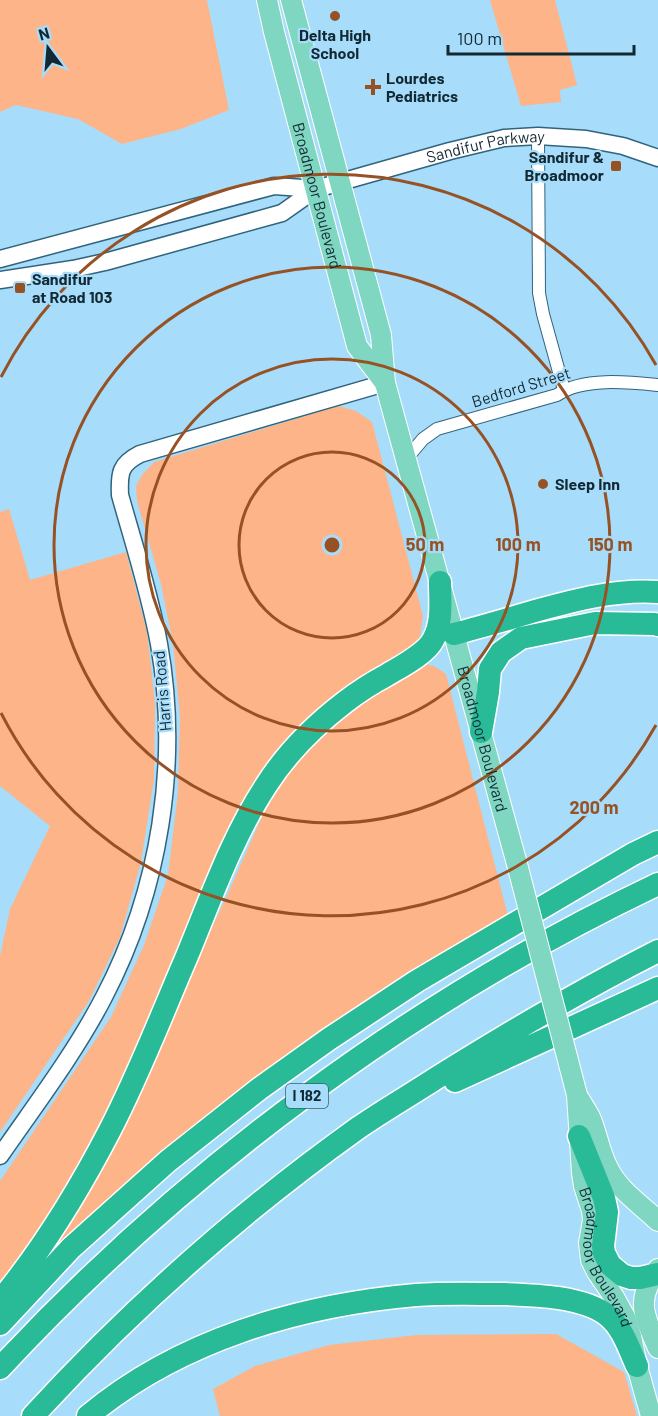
<svg xmlns="http://www.w3.org/2000/svg" width="658" height="1416" viewBox="0 0 658 1416" font-family="Barlow,sans-serif">
  <style>
    .green { fill: #fdb488 }
    .lines { fill: none; stroke-linecap: round; stroke-linejoin: round }
    .street-casing { stroke: #30647d; stroke-width: 14 }
    .secondary-casing { stroke: #30647d; stroke-width: 19 }
    .primary-casing { stroke: #fff; stroke-width: 22 }
    .highway-casing { stroke: #fff; stroke-width: 25 }
    .street { stroke: #fff; stroke-width: 12 }
    .secondary { stroke: #fff; stroke-width: 16 }
    .primary { stroke: #7fd6c1; stroke-width: 20 }
    .highway { stroke: #29ba97; stroke-width: 22 }
    .primary-bridge-casing { stroke: #fff; stroke-width: 22; stroke-linecap: butt }
    .primary-bridge { stroke: #7fd6c1; stroke-width: 20 }
    .ring { fill: none; stroke: #965224; stroke-width: 3 }
    .poi-dot { fill: #965224; stroke: #a7ddfa; stroke-width: 2 }
    .labels { text-anchor: middle; stroke-width: 4.5; stroke-linejoin: round; paint-order: stroke }
    .shield { fill: #a7ddfa; stroke: #3f5e6f; stroke-width: 1.5 }
    .shield-label { font-size: 15px; font-weight: bold; fill: #122833 }
    .poi-label { font-size: 16px; font-weight: bold; fill: #122833; stroke: #a7ddfa; text-anchor: start }
    .street-label { font-size: 16px; fill: #122833; stroke: #a7ddfa }
    .centre { fill: #965224; stroke: #a7ddfa; stroke-width: 3 }
    .ring-label { font-size: 18px; text-anchor: middle; font-weight: bold; fill: #965224; stroke: #a7ddfa; stroke-width: 4.5; stroke-linejoin: round; paint-order: stroke }
  </style>
  <rect width="100%" height="100%" fill="#a7ddfa"/>
  <!-- green -->
  <path class="green" d="M0,0H207L229,110L181,129L122,144L78,119L16,105L0,112Z
    M490,0H555L577,85L560,90L561,102L521,106Z
    M338,406L356,411L372,422L423,616L419,643L351,685L217,862L95,1142L39,1235L0,1286V1181L111,1017L144,945L168,875L178,792L180,716L173,643L161,584L137,501L136,486L142,475L154,462Z
    M9,509L30,580L126,552L147,632L155,703L154,779L141,862L120,937L89,1001L0,1132V956L10,909L50,826L0,786V512Z
    M423,664L434,666L446,674L509,920L395,988L34,1278L193,968L230,889L263,814L285,778L313,743L342,714Z
    M556,1334L624,1372L637,1416H220L213,1389L255,1366L329,1345L416,1335Z"/>
  <g class="lines">
    <defs>
      <path id="street" d="M538,136L539,293L543,314L564,390
        M406,459L423,439L437,429L557,395C582,377 629,382 658,385"/>
      <g id="secondary">
        <path id="s1" d="M0,259L274,186L316,189L450,151L504,138L538,136L586,139L623,146L658,158"/>
        <path d="M0,280L73,269L105,262L282,213L316,189"/>
        <path d="M0,1156C36,1104 75,1053 104,997C160,890 180,762 159,644C150,594 134,545 120,495C119,473 120,464 140,454L385,383"/>
      </g>
      <g id="primary">
        <path id="s2" d="M267,0L274,32L357,346L385,383"/>
        <path id="s3" d="M291,0L381,335L385,383L517,864"/>
        <path id="s4" d="M577,1095L582,1173L584,1186L592,1211L593,1220L589,1243L591,1260L597,1272L614,1297L625,1317L631,1336L637,1366L651,1416"/>
        <path d="M580,1100C583,1106 587,1111 590,1117C597,1133 599,1150 607,1166C618,1190 639,1203 658,1221"/>
        <path d="M658,1269C634,1301 645,1317 658,1348"/>
      </g>
      <path id="highway" d="M454,634C481,627 508,619 535,611C575,600 616,589 658,592
        M481,732L488,692L490,669L501,652L521,638L595,623L655,624L658,625
        M455,1081L658,988
        M579,1136L604,1198L607,1212L603,1246L604,1253L610,1265L622,1275L631,1278H640L658,1274
        M0,1301C43,1249 79,1190 110,1130C139,1074 162,1014 187,956C211,898 232,837 267,784C287,753 315,725 345,702C358,692 372,683 387,675C400,667 426,654 433,640C443,623 440,601 440,582
        M0,1324L71,1248L168,1161L259,1089L329,1039L417,981L633,854L658,842
        M0,1368C184,1170 414,1000 658,884
        M33,1416C129,1311 242,1211 358,1128C384,1110 412,1094 438,1077C510,1032 583,989 658,951
        M88,1416C179,1340 300,1305 416,1295C444,1293 474,1294 502,1294C532,1295 584,1296 608,1316C623,1328 629,1349 637,1366"/>
    </defs>
    <!-- street casing -->
    <use href="#street" class="street-casing"/>
    <!-- secondary casing -->
    <use href="#secondary" class="secondary-casing"/>
    <!-- primary casing -->
    <use href="#primary" class="primary-casing"/>
    <!-- highway casing -->
    <use href="#highway" class="highway-casing"/>
    <!-- street -->
    <use href="#street" class="street"/>
    <!-- secondary -->
    <use href="#secondary" class="secondary"/>
    <!-- primary -->
    <use href="#primary" class="primary"/>
    <!-- highway -->
    <use href="#highway" class="highway"/>
    <defs>
      <path id="primary-bridge" d="M517,864L577,1095"/>
    </defs>
    <!-- primary-bridge casing -->
    <use href="#primary-bridge" class="primary-bridge-casing"/>
    <!-- primary-bridge -->
    <use href="#primary-bridge" class="primary-bridge"/>
  </g>
  <!-- distance rings -->
  <g class="ring">
    <circle cx="332" cy="545" r="93"/>
    <circle cx="332" cy="545" r="186"/>
    <circle cx="332" cy="545" r="278"/>
    <path d="M656 725A371 371 0 0 1 1 713M1 377A371 371 0 0 1 656 365"/>
  </g>
  <!-- markers -->
  <g class="poi-dot">
    <circle cx="335" cy="16" r="6"/>
    <path d="M370 78h6v6h6v6h-6v6h-6v-6h-6v-6h6z"/>
    <rect x="610" y="160" width="12" height="12" rx="3"/>
    <rect x="14" y="282" width="12" height="12" rx="3"/>
    <circle cx="543" cy="484" r="6"/>
  </g>
  <g class="labels">
    <!-- shield labels -->
    <rect class="shield" x="286" y="1084" width="42" height="24" rx="4.5"/>
    <g class="shield-label">
      <text x="307" y="1101">I 182</text>
    </g>
    <!-- poi labels -->
    <g class="poi-label">
      <text x="335" y="41" text-anchor="middle">Delta High<tspan x="335" dy="18">School</tspan></text>
      <text x="386" y="84">Lourdes<tspan x="386" dy="18">Pediatrics</tspan></text>
      <text x="604" y="163" text-anchor="end">Sandifur &amp;<tspan x="604" dy="18">Broadmoor</tspan></text>
      <text x="32" y="285">Sandifur<tspan x="32" dy="18">at Road 103</tspan></text>
      <text x="555" y="490">Sleep Inn</text>
    </g>
    <!-- street labels -->
    <g class="street-label">
      <text dy="6" stroke="none"><textPath href="#s1" startOffset="501">Sandifur Parkway</textPath></text>
      <text dy="6" stroke="none"><textPath href="#s2" startOffset="202">Broadmoor Boulevard</textPath></text>
      <text transform="translate(521 387) rotate(-17)" y="6">Bedford Street</text>
      <text transform="translate(162 691) rotate(-95)" y="6">Harris Road</text>
      <text dy="6" stroke="none"><textPath href="#s3" startOffset="764">Broadmoor Boulevard</textPath></text>
      <text dy="6" stroke="none"><textPath href="#s4" startOffset="168">Broadmoor Boulevard</textPath></text>
    </g>
  </g>
  <circle cx="332" cy="545" r="9" class="centre"/>
  <g class="ring-label">
    <text x="425" y="551">50 m</text>
    <text x="518" y="551">100 m</text>
    <text x="610" y="551">150 m</text>
    <text x="594" y="814">200 m</text>
  </g>
  <!-- north arrow -->
  <g transform="translate(48 48) rotate(344)" stroke="#a7ddfa" stroke-width="4.5" paint-order="stroke">
  <path d="M0-4.5L10 22L0 15L-10 22Z" fill="#122833"/>
  <text y="-9" font-size="16" font-weight="bold" text-anchor="middle" fill="#122833">N</text>
  </g>
  <!-- scale -->
  <path d="M448 45v9h186v-9" fill="none" stroke="#122833" stroke-width="3"/>
  <text x="457" y="45" font-size="18" fill="#122833" stroke="#a7ddfa" stroke-width="4.5" paint-order="stroke">100 m</text>
</svg>
